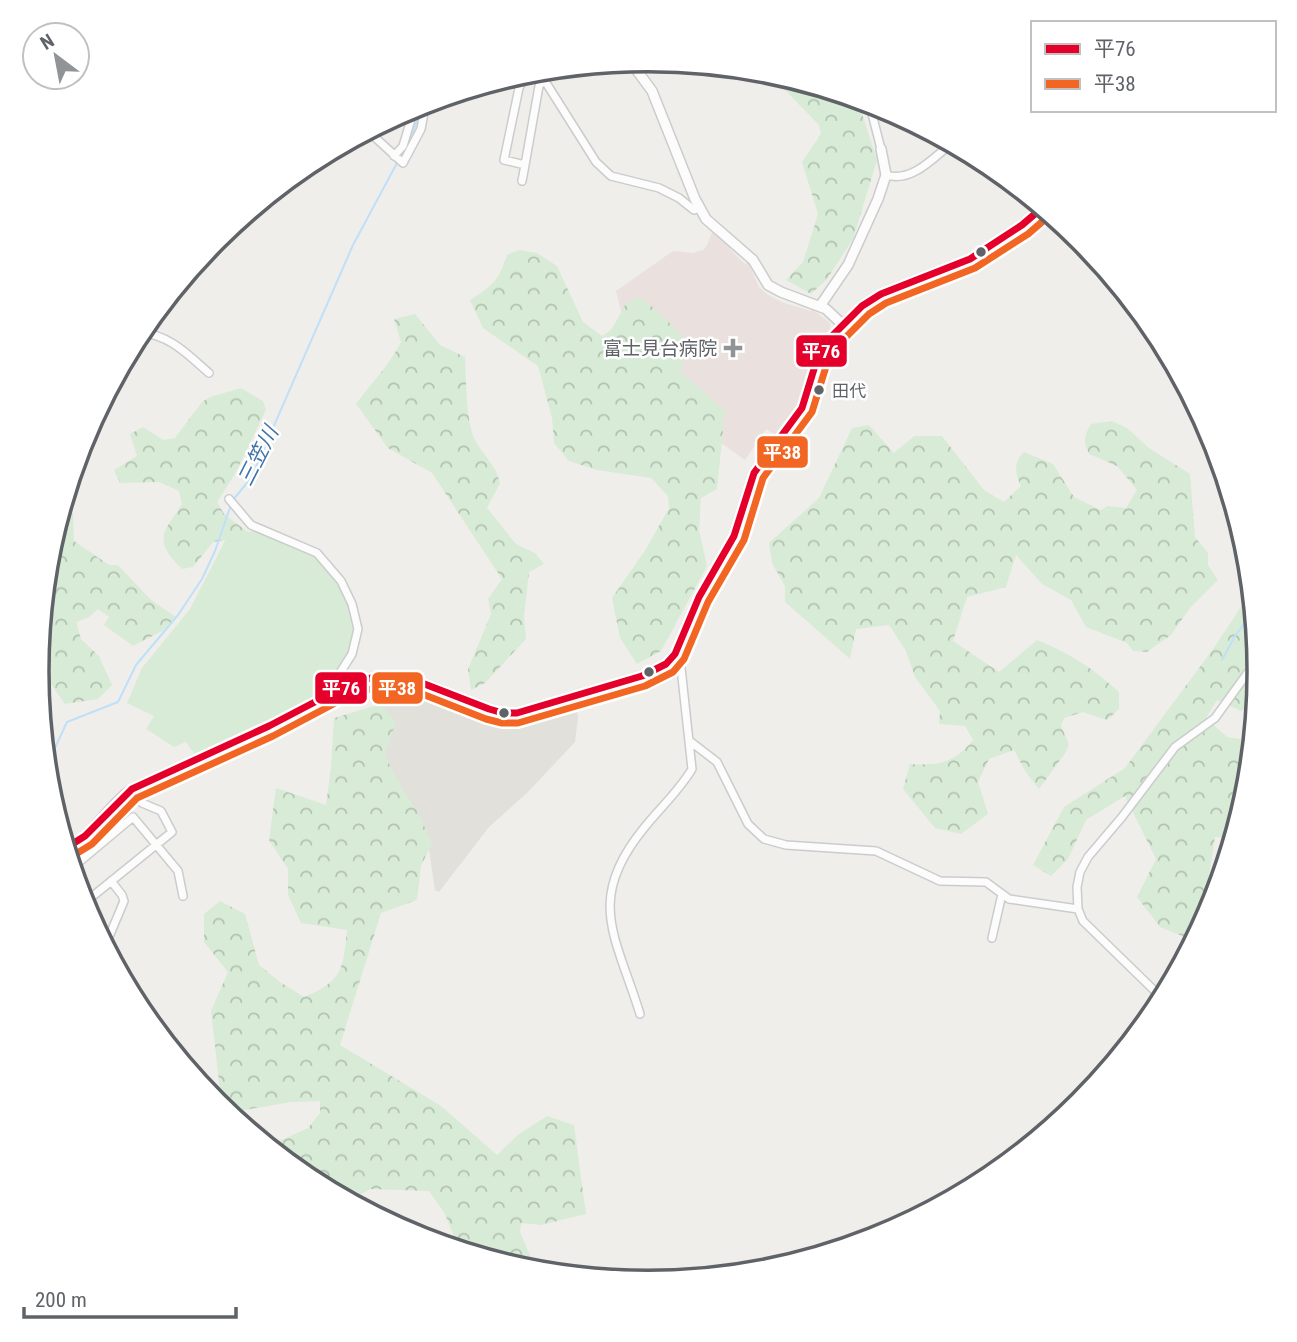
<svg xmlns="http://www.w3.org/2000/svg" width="1297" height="1342" viewBox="0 0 1297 1342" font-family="'Roboto Condensed','Noto Sans JP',sans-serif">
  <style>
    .education { fill: #e2e0da }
    .medical { fill: #eae0de }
    .grass { fill: #d8ebd6 }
    .forest { fill: url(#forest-crowns) }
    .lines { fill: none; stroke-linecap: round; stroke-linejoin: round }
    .stream { stroke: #bfe0f9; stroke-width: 2 }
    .minor-casing { stroke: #cbcccc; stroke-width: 10 }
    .tertiary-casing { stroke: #cbcccc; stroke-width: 12 }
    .minor { stroke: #fdfcfc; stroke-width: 7 }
    .tertiary { stroke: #fdfcfc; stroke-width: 9 }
    .bus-1-casing { stroke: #fff; stroke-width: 12 }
    .bus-2-casing { stroke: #fff; stroke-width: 12 }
    .bus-1 { stroke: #e4002b; stroke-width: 7 }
    .bus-2 { stroke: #f26522; stroke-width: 7 }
    .bus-dot { fill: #5f6368; stroke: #fff; stroke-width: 2.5 }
    .poi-dot { fill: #919496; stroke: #fff; stroke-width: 2.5 }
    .labels { text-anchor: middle; stroke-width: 5; stroke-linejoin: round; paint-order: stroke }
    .bus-label { font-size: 17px; fill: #5f6368; stroke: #fff; text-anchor: start }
    .poi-label { font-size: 19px; fill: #5f6368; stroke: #fff; text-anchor: end }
    .water-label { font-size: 21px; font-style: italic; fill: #4174aa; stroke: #fff }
    .rim { fill: none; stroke: #5f6368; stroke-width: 3.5 }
    .line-badge { stroke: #fff; stroke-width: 2.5 }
    .badge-label { font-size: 19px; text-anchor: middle; font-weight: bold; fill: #fff }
  </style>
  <defs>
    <pattern id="forest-crowns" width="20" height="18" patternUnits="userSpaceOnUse" patternTransform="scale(1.75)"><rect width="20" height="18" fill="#d8ebd6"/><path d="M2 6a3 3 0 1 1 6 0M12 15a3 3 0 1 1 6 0" fill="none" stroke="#b2c2b1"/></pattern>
  </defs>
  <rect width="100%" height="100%" fill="#efeeea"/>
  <!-- education -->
  <path class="education" d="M371,687L421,692L455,710L478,716L481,712L523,718L574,702L576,705L578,717L575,742L528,792L489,827L439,892L435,890L427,837L378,763L391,723Z"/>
  <!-- medical -->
  <path class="medical" d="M713,230L729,245L730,249L745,264L748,262L759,287L768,295L784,303L811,311L812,309L830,323V329L813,354L798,402L792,415L776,436L766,429L745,460L714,438L624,322L616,291L673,251L693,253L703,250L707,245Z"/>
  <!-- grass -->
  <path class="grass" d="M255,531L314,555L335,577L350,610L354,630L349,653L342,668L324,691L260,725L195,755L186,742L174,747L146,729L154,716L127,703L142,668L190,609L228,535Z"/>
  <!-- forest -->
  <path class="forest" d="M777,74L857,98L877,160L853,239L827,279L811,294L786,280L803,262L818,214L802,162L821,134L819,125L783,88Z
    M519,250L537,253L557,266L583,322L602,336L611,330L627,302L639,298C657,307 674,329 690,343L680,371L725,411L717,489L701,498L699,530L707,566L661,651L637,664L620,638L612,598L646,549L669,508L668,496L651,478L597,470L569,461L554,443L552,418L538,366L483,328L470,300C492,286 499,281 507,255Z
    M415,314L440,345L465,357C466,377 466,423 475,440C483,455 496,465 500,483L487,508L516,544L535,553L544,564L529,572L524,617L526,639L485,683L471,690L468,669L491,614L488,599L502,579L432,473L388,448L356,404C372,382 388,367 401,342L394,319Z
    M241,388L263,401L266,410L236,472L217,502L224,514L248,532L245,537L213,542L193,567L182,569C153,540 162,534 182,504L179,491L159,482L120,483L114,470L137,456L130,434L143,427L163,440L175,438L202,402L210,397Z
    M1112,421L1127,428L1149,448L1190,474L1195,537L1208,553V565L1218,580L1190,608L1171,635L1147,652L1133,651L1127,643L1086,627L1071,600L1042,584L1016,555L1006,587L967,597L953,641L999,672L1037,640C1068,652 1094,669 1119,692V709L1107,720L1083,712L1064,718L1061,726L1069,744L1066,752L1039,789L1025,771L1014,750L989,759L978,782L988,814L961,834L935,828L903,789L910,764C937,766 955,763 973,740L965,726L939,724L940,711L915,677L906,651L889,625L856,629L850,659L785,602V586L772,563L769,543L819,498L852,428L869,425L894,453L914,436H942L984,490L1004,502L1021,486C1015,474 1013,462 1024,452L1053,464L1074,497L1101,510L1107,506L1126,508L1137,490L1117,466L1089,454C1083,442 1084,435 1091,424Z
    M66,493L73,514L74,541L109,565H118L151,600L176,617L162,631L133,646L104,625L109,617L98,609L88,618L76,622L81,639L99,656L112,685L98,699L65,704L37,664L49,551Z
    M1253,598C1257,638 1260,641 1239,677L1255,702L1241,711L1217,700L1206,718L1227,737L1253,741L1248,791L1234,838L1215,837L1205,901L1210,913L1193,944L1192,940L1160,927L1137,897L1156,859L1125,796L1086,820L1068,859L1051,876L1033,865L1064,807L1125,768L1213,649L1243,604Z
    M381,704L396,722L385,754L393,773L417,811L432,843L421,866L417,900L381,913L340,1045L441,1106L497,1155L519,1134L547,1116L574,1125L586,1214L541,1225L521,1223L520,1232L537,1272L456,1249L457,1244L445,1214L429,1191L370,1189L349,1201L308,1179L270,1148L275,1143L308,1128L320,1113V1101L291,1102L228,1113L222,1108L211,1011L228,972L204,942V914L220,901L245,914L259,965L280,982L304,997C343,981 343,969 347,930L301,923L288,895V869L269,840L276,788L326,805L331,767L334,718Z"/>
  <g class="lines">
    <!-- stream -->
    <path class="stream" d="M411,140L422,104
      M400,158L407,148
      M233,500L251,478L353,245L397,163
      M1222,660L1235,636L1254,611
      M46,767L67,722L118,702L136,665L178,615L202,579L215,551L231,505"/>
    <defs>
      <path id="minor" d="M538,70L596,162L611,176L659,188L679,198L694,210L700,208
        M527,72L519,88L504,160L525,165L539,86L543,81
        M869,102L881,149
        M368,131L403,163L421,129L426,102
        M394,156L403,146L415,106
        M886,175C912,183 933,158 952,143
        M522,181L525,165
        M140,332C171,336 186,353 209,373
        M229,499L251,525L317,553L341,581L352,604L358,629L352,654L331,687L332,691
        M691,742L717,762L748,824L764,839L786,845L876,851L940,881L986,882L1009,899L1078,909
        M72,868L133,817L178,871L183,896
        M83,904L172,832L161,811L142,803L132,789
        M100,937L106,944L124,901L122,895L111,881
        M992,938L1002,894
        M1163,999L1083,921L1078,909L1077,887L1080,872L1088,857L1122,817L1175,747L1215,718L1259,657
        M140,1011L161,1033L169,1047
        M640,1014C616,936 585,900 644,828C660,808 679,791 692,769L681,668L675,654"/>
      <path id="tertiary" d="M630,61L652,91L695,199L706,219L753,260L768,285L781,292L826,309L842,324
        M820,306L848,265L878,199L886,175L881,149
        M66,848C94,836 107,806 132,789L269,726L355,681L377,677L409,678L489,709L503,713H517L642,676L666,664L675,654L699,597L734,536L754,473L802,408L818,356L829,339L862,306L881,294L970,259L1022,225L1043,207"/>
    </defs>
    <!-- minor casing -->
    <use href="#minor" class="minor-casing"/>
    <!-- tertiary casing -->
    <use href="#tertiary" class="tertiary-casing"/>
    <!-- minor -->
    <use href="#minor" class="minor"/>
    <!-- tertiary -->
    <use href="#tertiary" class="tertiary"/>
    <defs>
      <path id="bus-1" d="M66,848L85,836L132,789L269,726L355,681L377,677L409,678L489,709L503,713H517L642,676L666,664L675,654L699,597L734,536L754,473L802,408L818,356L829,339L862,306L881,294L970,259L1022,225L1043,207"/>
      <path id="bus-2" d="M71,857L92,844L137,798L273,736L358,691L378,688H407L486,719L502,723H518L645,686L673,672L684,659L708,602L744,540L763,478L812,412L828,360L837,346L869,314L886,303L975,268L1028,234L1050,215"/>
    </defs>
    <!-- bus-1 casing -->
    <use href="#bus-1" class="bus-1-casing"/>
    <!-- bus-2 casing -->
    <use href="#bus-2" class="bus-2-casing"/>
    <!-- bus-1 -->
    <use href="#bus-1" class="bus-1"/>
    <!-- bus-2 -->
    <use href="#bus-2" class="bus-2"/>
  </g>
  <!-- markers -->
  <g class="bus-dot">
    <circle cx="981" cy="252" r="6"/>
    <circle cx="819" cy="390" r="6"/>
    <circle cx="649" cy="672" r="6"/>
    <circle cx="504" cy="713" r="6"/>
  </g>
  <path class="poi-dot" d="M729.5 337.5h7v7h7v7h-7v7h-7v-7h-7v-7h7z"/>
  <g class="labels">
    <!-- bus labels -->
    <g class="bus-label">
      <text x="832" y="397">田代</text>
    </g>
    <!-- poi labels -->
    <g class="poi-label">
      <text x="717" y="355">富士見台病院</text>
    </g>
    <!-- water labels -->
    <g class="water-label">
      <text transform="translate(258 456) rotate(-63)" y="7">三笠川</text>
    </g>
  </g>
  <!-- crop -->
  <path d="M0 0H1297V1342H0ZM49 671a599 599 0 1 1 1198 0a599 599 0 1 1-1198 0Z" fill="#fff" fill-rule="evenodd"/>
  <path class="rim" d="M49 671a599 599 0 1 1 1198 0a599 599 0 1 1-1198 0Z"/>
  <g class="line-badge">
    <rect x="795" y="334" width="53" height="34" rx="7" fill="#e4002b"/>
    <rect x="756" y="435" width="53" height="34" rx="7" fill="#f26522"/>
    <rect x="371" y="671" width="53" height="34" rx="7" fill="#f26522"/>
    <rect x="314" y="671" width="54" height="34" rx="7" fill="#e4002b"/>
  </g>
  <g class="badge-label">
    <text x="821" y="358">平76</text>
    <text x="782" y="459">平38</text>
    <text x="397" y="695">平38</text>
    <text x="341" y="695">平76</text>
  </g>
  <!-- legend -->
  <rect x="1031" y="21" width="245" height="91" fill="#ffffff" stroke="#bfc1c3" stroke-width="2"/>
  <rect x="1045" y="44" width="35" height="10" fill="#e4002b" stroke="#bfc1c3" stroke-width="2"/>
  <text x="1094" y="56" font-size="21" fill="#5f6368">平76</text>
  <rect x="1045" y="79" width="35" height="10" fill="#f26522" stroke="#bfc1c3" stroke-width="2"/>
  <text x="1094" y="91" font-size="21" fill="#5f6368">平38</text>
  <!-- north arrow -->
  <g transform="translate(56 56) rotate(328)"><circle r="33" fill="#ffffff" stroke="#bfc1c3" stroke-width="2"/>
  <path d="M0-5L12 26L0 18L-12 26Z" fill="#919496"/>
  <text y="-10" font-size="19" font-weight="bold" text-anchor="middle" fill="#5f6368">N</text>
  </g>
  <!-- scale -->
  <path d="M24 1307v10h212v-10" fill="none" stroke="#5f6368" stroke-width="3.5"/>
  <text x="35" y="1307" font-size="21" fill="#5f6368" stroke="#ffffff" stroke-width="5" paint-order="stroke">200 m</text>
</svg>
